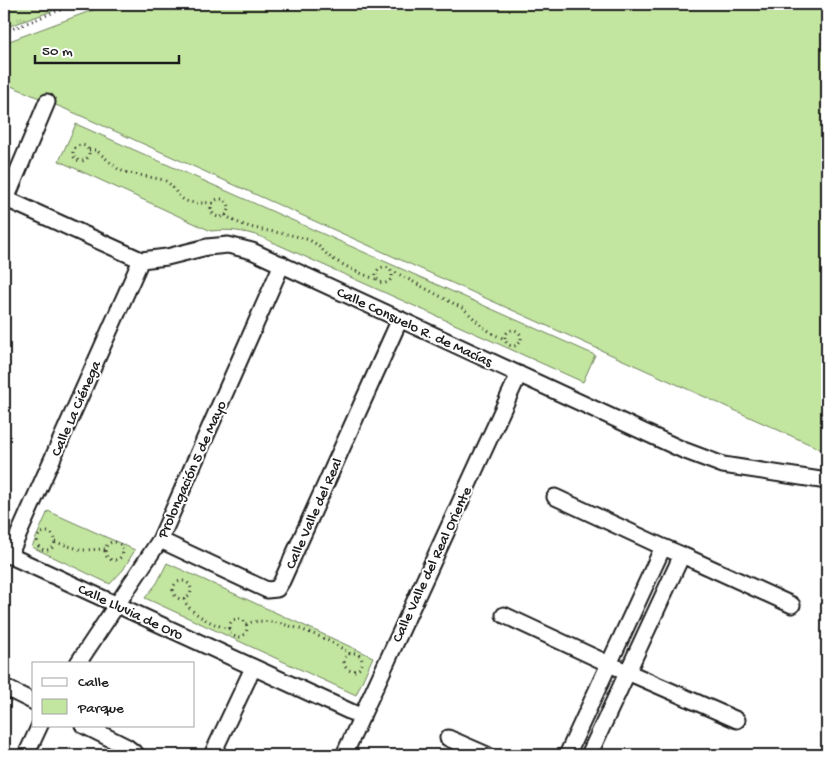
<svg xmlns="http://www.w3.org/2000/svg" width="831" height="759" viewBox="0 0 831 759" font-family="'Gochi Hand',sans-serif">
  <style>
    .green { fill: #c2e59f; stroke: #6f805e }
    .park { fill: url(#park-tufts); stroke: #6f805e }
    .lines { fill: none; stroke-linecap: round; stroke-linejoin: round }
    .street-casing { stroke: #1c1c1c; stroke-width: 19 }
    .path { stroke: #1c1c1c; stroke-width: 3; stroke-dasharray: 1 4; stroke-linecap: butt }
    .street { stroke: #fff; stroke-width: 15 }
    .labels { text-anchor: middle; stroke-width: 4; stroke-linejoin: round; paint-order: stroke }
    .street-label { font-size: 15px; fill: #1c1c1c; stroke: #fff }
  </style>
  <defs>
    <pattern id="park-tufts" width="24" height="20" patternUnits="userSpaceOnUse" patternTransform="scale(1.25)"><rect width="24" height="20" fill="#c2e59f"/><path d="M3 7l-1-3M5 7V3M7 7l1-3M15 17l-1-3M17 17v-4M19 17l1-3" fill="none" stroke="#a6c488"/></pattern>
  </defs>
  <rect width="100%" height="100%" fill="#fff"/>
  <filter id="ink" filterUnits="userSpaceOnUse"><feTurbulence type="fractalNoise" baseFrequency=".02" numOctaves="2"/><feDisplacementMap in="SourceGraphic" scale="10" xChannelSelector="R" yChannelSelector="G"/><feConvolveMatrix kernelMatrix="1 2 1 2 8 2 1 2 1" color-interpolation-filters="sRGB"/></filter>
  <g filter="url(#ink)">
    <!-- green -->
    <path class="green" d="M109,4H827V452L77,114L4,83V43Z
      M76,124L595,355L583,382L259,236C243,231 229,229 211,231L59,161Z
      M48,511L135,550L123,570L110,584L32,547Z
      M167,563L373,657L356,695L145,598L157,583Z"/>
    <!-- park -->
    <path class="park" d="M4,4H72L4,28Z"/>
    <g class="lines">
      <defs>
        <path id="street" d="M4,198L141,260L167,257L207,247L228,245L252,251L683,450L723,465L827,481
          M4,204L47,102
          M555,497L663,547
          M160,540L267,590L277,589L282,581L400,319
          M4,553L362,717
          M682,555L792,605
          M9,556L141,260
          M504,615L609,664L737,720
          M78,663L160,540L282,264
          M4,687L34,702
          M83,725L127,747L137,755
          M448,738L487,755
          M26,755L40,725
          M212,755L253,668
          M344,755L519,374
          M567,755L663,547L682,555L589,755"/>
      </defs>
      <!-- street casing -->
      <use href="#street" class="street-casing"/>
      <!-- path -->
      <path class="path" d="M4,32L75,4
        M73 153a8 8 0 1 1 16 0a8 8 0 1 1-16 0Z
        M89,150H96L118,169L124,172L164,180C171,184 174,189 178,195C188,206 200,202 213,203
        M211 208a9 9 0 1 1 18 0a9 9 0 1 1-18 0Z
        M225,215C249,233 282,230 309,240C318,244 323,251 330,257C342,265 363,275 376,279
        M376 275a8 8 0 1 1 16 0a8 8 0 1 1-16 0Z
        M391,270L464,309L483,327L495,335L505,339
        M505 338a8 8 0 1 1 16 0a8 8 0 1 1-16 0Z
        M37 541a9 9 0 1 1 18 0a9 9 0 1 1-18 0Z
        M55,542L82,550L105,549
        M105 551a9 9 0 1 1 18 0a9 9 0 1 1-18 0Z
        M173 590a9 9 0 1 1 18 0a9 9 0 1 1-18 0Z
        M184,599C188,613 215,626 230,629
        M229 628a9 9 0 1 1 18 0a9 9 0 1 1-18 0Z
        M246,624C270,613 330,638 350,654
        M344 662a9 9 0 1 1 18 0a9 9 0 1 1-18 0Z"/>
      <!-- street -->
      <use href="#street" class="street"/>
    </g>
  </g>
  <g class="labels">
    <!-- street labels -->
    <g class="street-label">
      <text transform="translate(415 326) rotate(25)" y="5">Calle Consuelo R. de Macías</text>
      <text transform="translate(75 408) rotate(-66)" y="5">Calle La Ciénega</text>
      <text transform="translate(191 469) rotate(-66)" y="5">Prolongación 5 de Mayo</text>
      <text transform="translate(313 513) rotate(-66)" y="5">Calle Valle del Real</text>
      <text transform="translate(431 564) rotate(-65)" y="5">Calle Valle del Real Oriente</text>
      <text transform="translate(131 611) rotate(25)" y="5">Calle Lluvia de Oro</text>
    </g>
  </g>
  <!-- margin -->
  <rect width="831" height="759" fill="none" stroke="#fff" stroke-width="20"/>
  <rect x="10" y="10" width="811" height="739" fill="none" stroke="#1c1c1c" stroke-width="2" filter="url(#ink)"/>
  <!-- legend -->
  <rect x="32" y="662" width="162" height="65" fill="#ffffff" stroke="#a4a4a4"/>
  <rect x="42" y="678" width="25" height="8" fill="#ffffff" stroke="#a4a4a4"/>
  <text x="78" y="686" font-size="15" fill="#1c1c1c">Calle</text>
  <rect x="42" y="699" width="25" height="15" fill="#c2e59f" stroke="#a4a4a4"/>
  <text x="78" y="712" font-size="15" fill="#1c1c1c">Parque</text>
  <!-- scale -->
  <path d="M35 55v8h144v-8" fill="none" stroke="#1c1c1c" stroke-width="2.5"/>
  <text x="42" y="55" font-size="15" fill="#1c1c1c" stroke="#ffffff" stroke-width="4" paint-order="stroke">50 m</text>
</svg>
